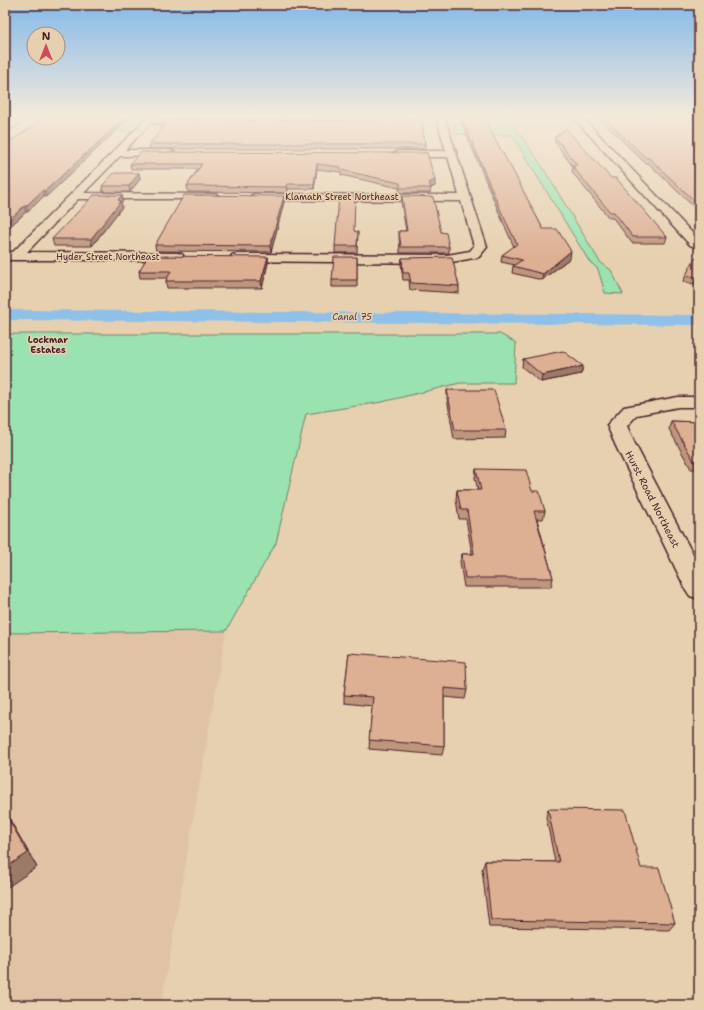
<svg xmlns="http://www.w3.org/2000/svg" width="704" height="1010" viewBox="0 0 704 1010" font-family="'Shantell Sans',sans-serif">
  <style>
    .built { fill: #e0c3a5 }
    .green { fill: #9ae2b0; stroke: #72806e }
    .lines { fill: none; stroke-linecap: round; stroke-linejoin: round }
    .canal { fill: #8ec0ea; fill-rule: evenodd }
    .minor-casing { stroke: #4a1f2b; stroke-width: 3 }
    .minor { fill: #e6d0af; fill-rule: evenodd }
    .wall { fill: #be967e; stroke: #4a1f2b }
    .shaded-wall { fill: #9b7a67; stroke: #4a1f2b }
    .building { fill: #ddaf93; stroke: #4a1f2b }
    .labels { text-anchor: middle; stroke-width: 3.5; stroke-linejoin: round; paint-order: stroke }
    .far-street-label { font-size: 9px; fill: #4a1f2b; stroke: #e6d0af }
    .far-water-label { font-size: 9px; font-style: italic; fill: #543748; stroke: #e6d0af }
    .far-neighbourhood-label { font-size: 9px; font-weight: bold; fill: #4a1f2b; stroke: #e6d0af }
    .street-label { font-size: 10px; fill: #4a1f2b; stroke: #e6d0af }
  </style>
  <rect width="100%" height="100%" fill="#e6d0af"/>
  <filter id="ink" filterUnits="userSpaceOnUse"><feTurbulence type="fractalNoise" baseFrequency=".025" numOctaves="2"/><feDisplacementMap in="SourceGraphic" scale="8" xChannelSelector="R" yChannelSelector="G"/><feConvolveMatrix kernelMatrix="1 2 1 2 8 2 1 2 1" color-interpolation-filters="sRGB"/></filter>
  <g filter="url(#ink)">
    <!-- built -->
    <path class="built" d="M226,631L161,1005H5V633Z"/>
    <!-- green -->
    <path class="green" d="M94,120L144,121L133,131H112Z
      M508,122L513,125L540,163L600,262L611,270L623,294L605,293L598,269L589,261L512,135L454,134V124Z
      M5,334H500L516,343L514,383H460L382,402L306,414L276,543L226,631L5,633Z"/>
    <g class="lines">
      <!-- canal -->
      <path class="canal" d="M5,310L699,315V325L5,320Z"/>
      <defs>
        <path id="minor" d="M20,116H30L5,133V126Z
          M149,116H158L156,119H194L198,121L194,123H151L125,150H170L173,151L175,153L173,155L120,156L84,193L214,194L218,195L219,197L218,199H78L27,252L177,253L182,254L184,257L182,260H5V252H13Z
          M436,116H444L487,247L479,257L447,263L232,261L230,258L232,255L237,254L447,255L470,251L474,246L461,201L254,200L249,197L254,194L459,195L448,157H398L393,154L398,151H446Z
          M572,116H581L699,240V249L690,245Z
          M678,397H699V407H678L637,415L627,426L635,444L699,566V599L690,596L686,590L615,444L607,425L624,407Z"/>
      </defs>
      <!-- minor casing -->
      <use href="#minor" class="minor-casing"/>
      <!-- minor -->
      <use href="#minor" class="minor"/>
    </g>
    <!-- wall -->
    <path class="wall" d="M48,116L46,197L44,196L28,212H26L5,231V145Z
      M171,116H420L419,118H171Z
      M459,116H482L543,229L570,258L542,280L512,273L513,266L515,265L501,262L502,255L514,247L500,215Z
      M597,116H699V212L648,163H645Z
      M161,124L423,126V131L425,144V149H150L149,144L163,128H161Z
      M555,137L611,178L667,237L665,243H632L613,218H609L572,172L573,167L555,142Z
      M427,153L435,186L431,188L430,193H400L399,188L341,175V172L317,169L314,189H288L287,193L188,192L187,186L198,169H131L130,164Z
      M139,173L140,179L130,192H103L102,186Z
      M122,195L123,201L121,202L122,207L92,246H54L52,239Z
      M402,196L441,232L449,247V253H400L399,237V231H406L401,202Z
      M284,202L271,252L156,251L155,245Z
      M354,231L358,232L357,253H335V246Z
      M268,257V263L262,288H167L166,281L167,278H140L139,271Z
      M357,257V287H332V280Z
      M402,258L459,286V293L410,290L409,280H403L401,264Z
      M699,259V285L683,282L686,275Z
      M523,359L583,366L581,374L541,382L522,367Z
      M447,390L506,430L505,438L454,439L447,398Z
      M671,421L699,422V469H691L669,429Z
      M476,469L532,491L545,511L543,519H537L553,578L551,587H464L460,562L462,554H472L466,519H459L456,499L457,490H478L475,478Z
      M349,653L467,690L465,699L444,697V746L442,755L369,749L372,706L344,703V695Z
      M548,809L641,868L675,923L669,930L489,927L482,869L485,861L555,862L546,817Z"/>
    <!-- shaded-wall -->
    <path class="shaded-wall" d="M127,116H132L46,197L45,191Z
      M317,164V169L314,189V184Z
      M139,173L140,179L130,192L129,186Z
      M435,180V186L430,188L429,183Z
      M287,184L288,189L287,193L286,187Z
      M43,190L44,196L28,212L26,206Z
      M122,195L123,201L121,202L122,207L92,246L91,239Z
      M284,196V202L271,252L270,246Z
      M24,206L26,212L5,231V224Z
      M571,251L570,258L542,280L543,274Z
      M268,257V263L262,288L261,281Z
      M583,366L581,374L541,382L542,375Z
      M5,811L37,867L5,889Z"/>
    <!-- building -->
    <path class="building" d="M48,116H127L45,191L43,190L26,206H24L5,224V145Z
      M461,116H482L514,173L543,229H557L571,251L543,274L513,266L522,260L502,255L517,244L500,209Z
      M602,116H699V205L649,158H646Z
      M164,120L422,121L423,126H422L425,144H149L167,124H161Z
      M566,129L611,178H616L667,237H633L614,212H610L573,167H575L573,165H577L555,137Z
      M141,152L427,153L435,180L429,183L431,188H400V183L341,170V167L317,164L314,184H287L286,187L187,186L202,164H130Z
      M114,173H139L129,186H102Z
      M94,195H122L118,200L121,201L91,239H52Z
      M184,195L284,196L270,246L155,245Z
      M339,196H355L354,231L358,232L357,246H335Z
      M402,196L433,197L441,232L446,233L449,247H401L399,231H407Z
      M148,256L268,257L261,281H166L171,271H139Z
      M334,257H357V280H332Z
      M452,257L459,286L411,283L409,273H403L402,258Z
      M695,258L699,259V278L686,275Z
      M563,351L583,366L542,375L523,359Z
      M447,390H494L506,430H455Z
      M671,421L699,422V461H694Z
      M476,469L526,470L532,491H539L545,511H534L553,578H465L462,554H474L467,510H461L457,490H481Z
      M349,653L466,662L467,690L444,688V746L369,740L373,697L344,695Z
      M548,809L625,810L641,868H659L675,923L491,920L485,861L559,862Z
      M5,813L28,853L5,868Z"/>
  </g>
  <!-- sky -->
  <linearGradient id="sky" x2="0" y2="1"><stop stop-color="#84b9e9"/><stop offset="0.45" stop-color="#f4eadb"/><stop offset="1" stop-color="#f4eadb" stop-opacity="0"/></linearGradient>
  <rect width="704" height="258" fill="url(#sky)"/>
  <g class="labels">
    <!-- far-street labels -->
    <g class="far-street-label">
      <text x="342" y="200">Klamath Street Northeast</text>
      <text x="108" y="260">Hyder Street Northeast</text>
    </g>
    <!-- far-water labels -->
    <g class="far-water-label">
      <text x="352" y="320">Canal 75</text>
    </g>
    <!-- far-neighbourhood labels -->
    <g class="far-neighbourhood-label">
      <text x="48" y="343">Lockmar<tspan x="48" dy="10">Estates</tspan></text>
    </g>
    <!-- street labels -->
    <g class="street-label">
      <text transform="translate(653 499) rotate(63)" y="4">Hurst Road Northeast</text>
    </g>
  </g>
  <!-- margin -->
  <rect width="704" height="1010" fill="none" stroke="#e6d0af" stroke-width="20"/>
  <rect x="10" y="10" width="684" height="990" fill="none" stroke="#4a1f2b" stroke-width="1.5" filter="url(#ink)"/>
  <!-- north arrow -->
  <g transform="translate(46 46)"><circle r="19" fill="#e6d0af" stroke="#a8897a"/>
  <path d="M0-3L7 15L0 10L-7 15Z" fill="#d1495b"/>
  <text y="-6" font-size="11" font-weight="bold" text-anchor="middle" fill="#4a1f2b">N</text>
  </g>
</svg>
